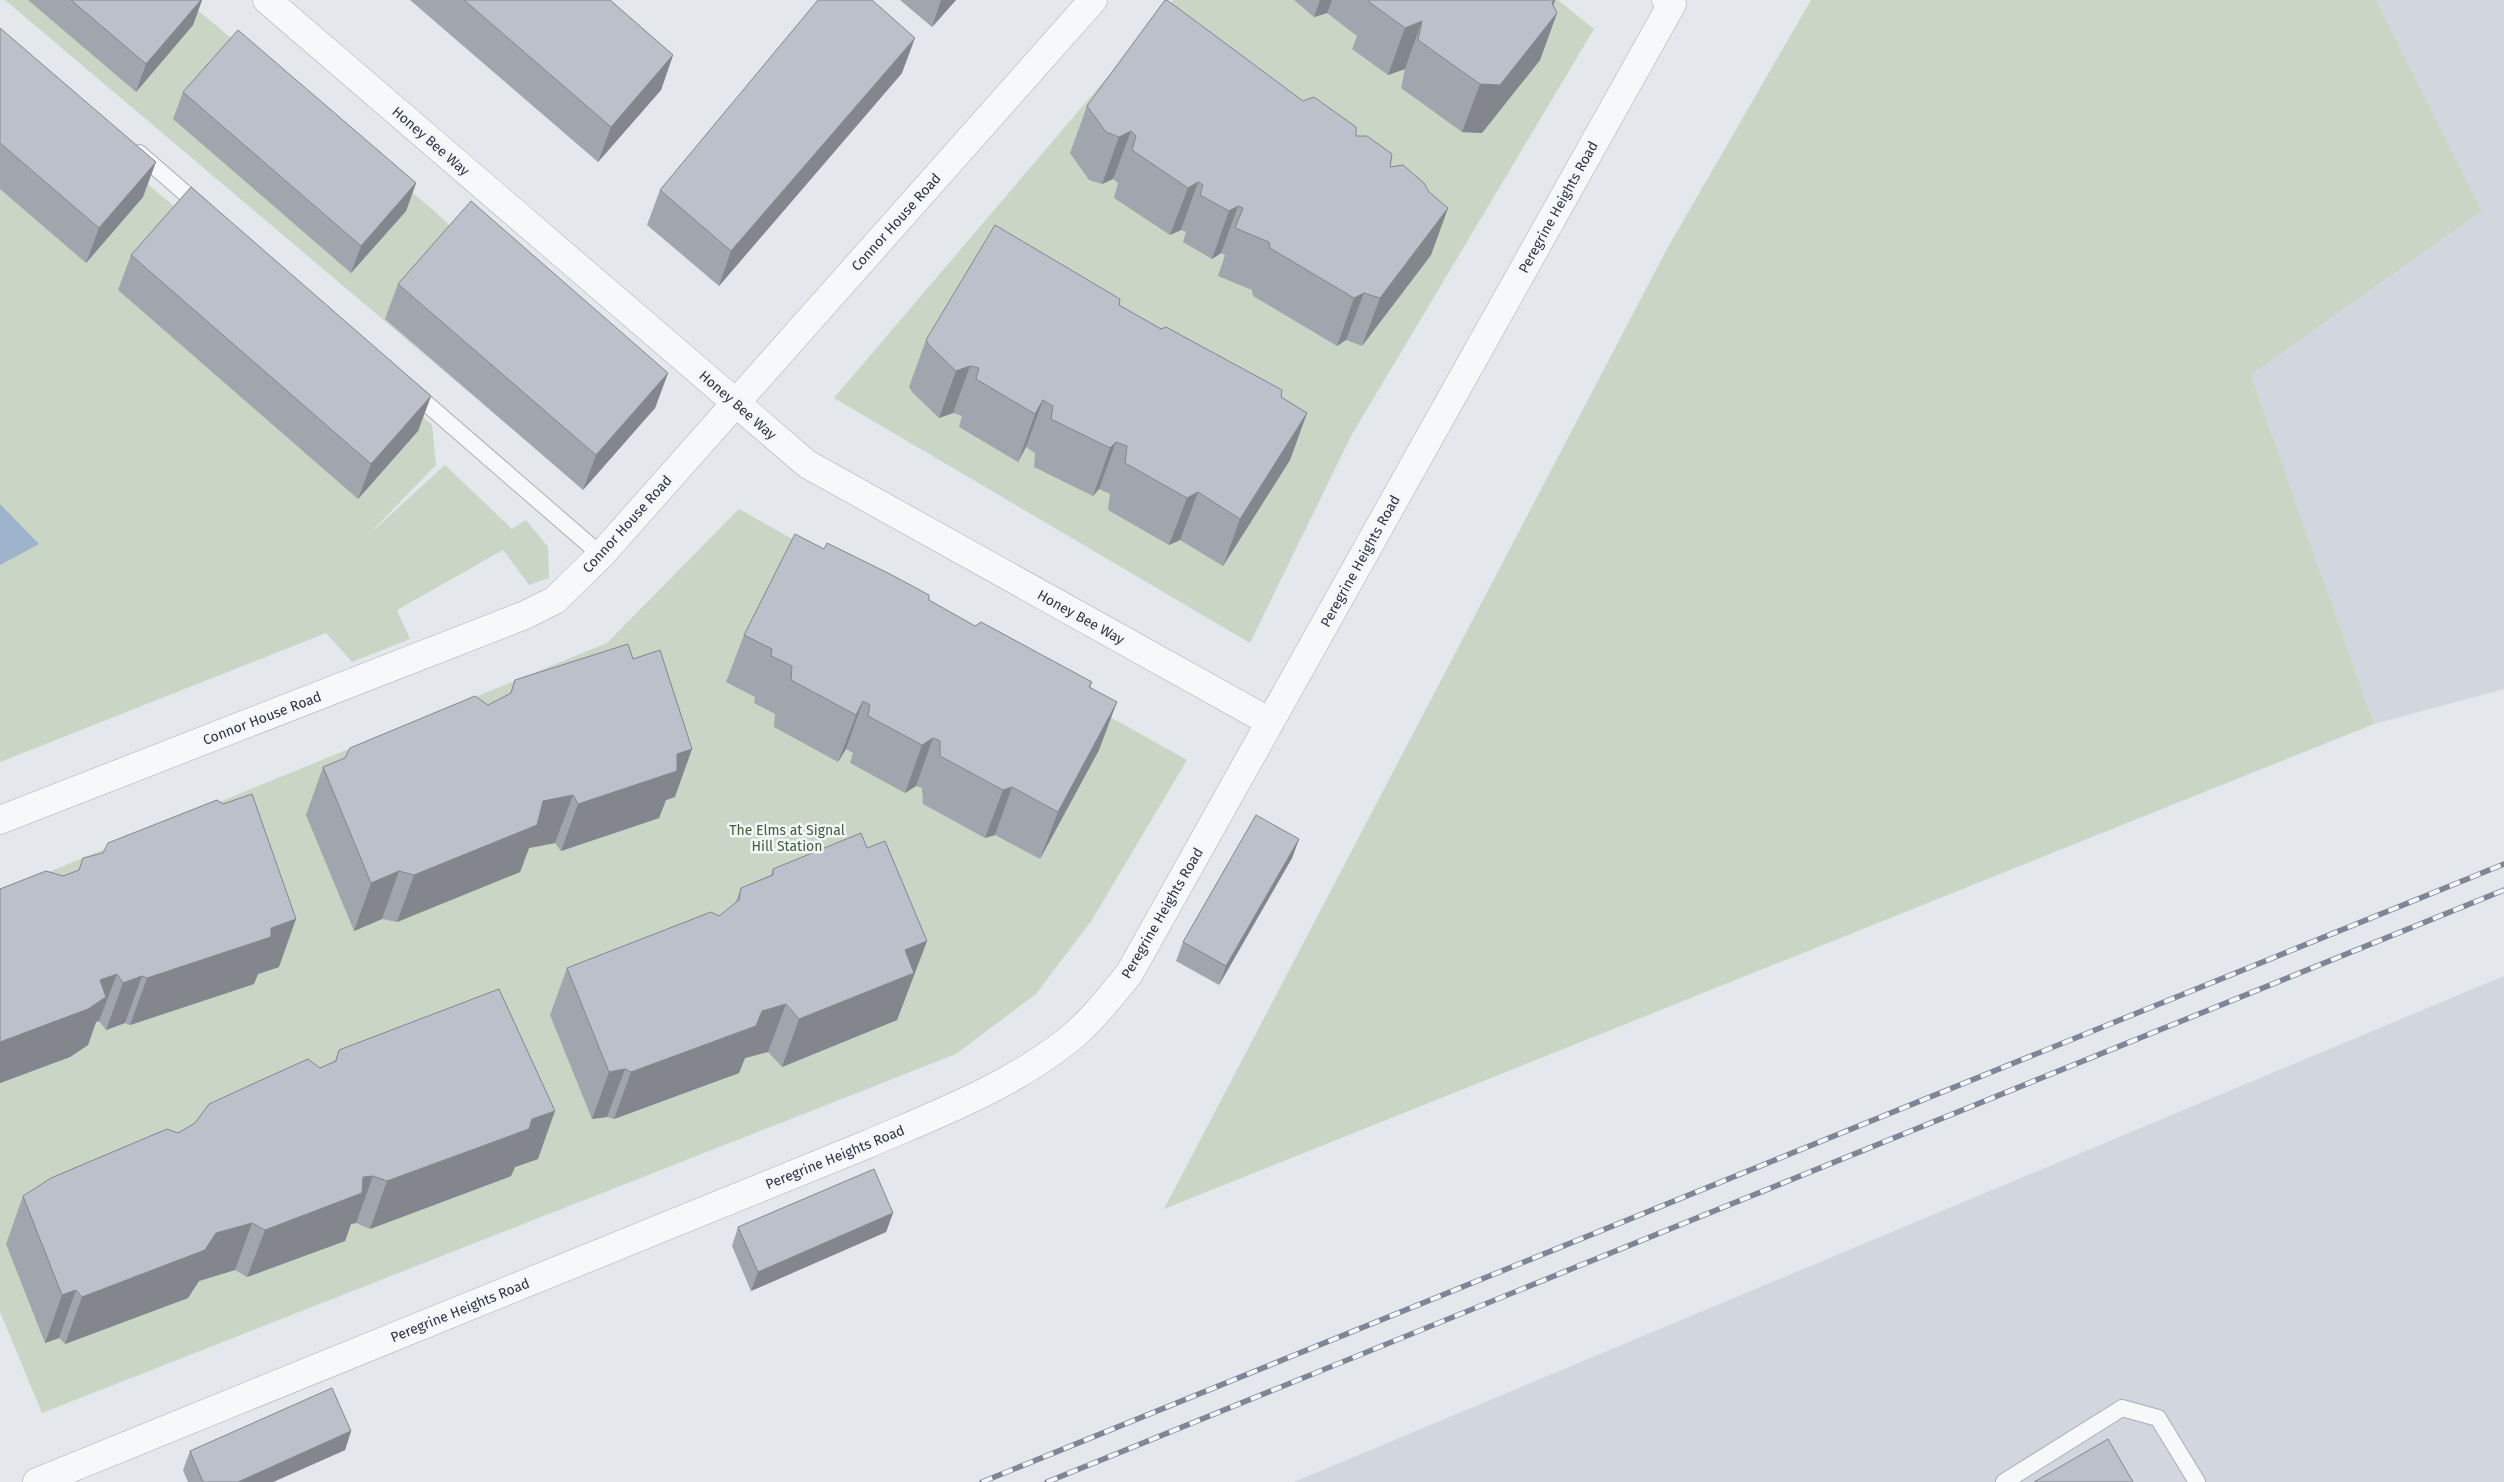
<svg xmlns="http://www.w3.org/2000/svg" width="2504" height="1482" viewBox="0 0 2504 1482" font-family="'Fira Sans',sans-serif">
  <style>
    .built { fill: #d2d6de }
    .green { fill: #c9d6c5 }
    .water { fill: #9fb4cc }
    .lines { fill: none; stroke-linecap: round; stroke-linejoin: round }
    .service-casing { stroke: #a9aeb7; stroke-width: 18 }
    .minor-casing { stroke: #a9aeb7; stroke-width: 29 }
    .service { stroke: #f7f8fa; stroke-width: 16 }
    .minor { stroke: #f7f8fa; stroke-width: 28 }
    .rail-casing { stroke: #7d8696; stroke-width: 5.5 }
    .rail { stroke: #f4f6f9; stroke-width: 4; stroke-dasharray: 11; stroke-linecap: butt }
    .wall { fill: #a1a5ae }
    .shaded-wall { fill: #83868d }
    .building { fill: #bbc0ca; stroke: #83868d }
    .labels { text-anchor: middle; stroke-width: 5; stroke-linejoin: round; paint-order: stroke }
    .street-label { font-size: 14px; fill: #2b3445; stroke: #f4f6f9 }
    .park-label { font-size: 14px; fill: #3f6138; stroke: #f4f6f9 }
  </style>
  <rect width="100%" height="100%" fill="#e4e7ec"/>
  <!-- built -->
  <path class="built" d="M2376,0H2504V689L2374,724L2251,375L2482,211Z
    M2504,976V1482H1294Z"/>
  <!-- green -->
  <path class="green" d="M5,0H186L432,209L645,409L581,487Z
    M1173,0H1558L1594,29L1351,436L1250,643L834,398Z
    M1811,0H2376L2482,211L2251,375L2374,724L1164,1209L1668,247Z
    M0,59L432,425L436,465L367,536L445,465L512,529L526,520L548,547L549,578L529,585L503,550L397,610L410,639L352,662L326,633L0,762Z
    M739,509L1187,760L1092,920L1036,994L956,1054L42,1413L0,1312V892L607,643Z"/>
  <!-- water -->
  <path class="water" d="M0,504L39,544L0,565Z"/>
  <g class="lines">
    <defs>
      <path id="service" d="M139,153L201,207
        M412,391L601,555
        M2004,1482L2122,1408L2158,1418L2197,1482"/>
      <path id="minor" d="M267,0L807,464L1270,722
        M0,820L525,615L555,600L601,555L1093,0
        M37,1482L868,1144C935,1115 1009,1087 1067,1041C1091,1022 1110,997 1129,974L1672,4L1666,0"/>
    </defs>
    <!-- service casing -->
    <use href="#service" class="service-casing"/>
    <!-- minor casing -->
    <use href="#minor" class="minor-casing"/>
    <!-- service -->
    <use href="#service" class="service"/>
    <!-- minor -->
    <use href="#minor" class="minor"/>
    <defs>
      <path id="rail" d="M982,1482L2504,864
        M1047,1482L2504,890"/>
    </defs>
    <!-- rail casing -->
    <use href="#rail" class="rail-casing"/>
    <!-- rail -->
    <use href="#rail" class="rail"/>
  </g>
  <!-- wall -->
  <path class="wall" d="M28,0H202L193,25L136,92Z
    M410,0H610L673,55L661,90L598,162Z
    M900,0H956L932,27Z
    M1294,0H1555L1553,6L1557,13L1540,60L1482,133L1462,132L1401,88L1405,69L1388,75L1352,49L1357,36L1327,13L1314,17Z
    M0,28L143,197L86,263L0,189Z
    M902,73L719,286L647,225L660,190Z
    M183,92L416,183L406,211L351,273L173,119Z
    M1303,101L1356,136L1390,167L1429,192L1448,208L1431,255L1362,346L1346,340L1337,346L1253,296L1252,290L1218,276L1225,255L1221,253L1212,259L1183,242L1186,232L1181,230L1170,235L1114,198L1118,183L1113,179L1102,184L1089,180L1070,153L1087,106Z
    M131,255L431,396L418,431L358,499L118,290Z
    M398,284L668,373L655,408L583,490L385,319Z
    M1119,305L1281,397L1307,413L1290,460L1223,566L1180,540L1169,545L1108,510L1110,494L1099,489L1093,496L1034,467L1035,453L1026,447L1018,462L959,427L962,416L953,413L939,418L912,392L909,387L926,340Z
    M929,600L975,626L1092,682L1090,688L1099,750L1040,859L995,835L985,838L923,804L922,788L916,786L905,793L850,763L853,753L846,749L838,762L774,727L775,714L754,703L755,697L726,682L744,635Z
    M515,680L675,797L666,800L659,818L561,851L555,843L529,848L520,872L397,922L382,919L354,931L306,815L323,767L488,705L510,694Z
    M1299,839L1292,858L1219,985L1176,961L1183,942Z
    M867,848L927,941L897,1020L782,1067L768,1052L745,1058L739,1073L614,1119L607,1117L592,1119L550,1015L567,968L719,916L735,904L741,888L771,875L773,869Z
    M83,858L279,967L258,974L254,984L130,1025L125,1023L106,1030L99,1021L96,1022L88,1045L70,1057L0,1083V889L63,876L79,870Z
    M339,1050L538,1159L515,1167L511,1176L370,1229L356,1223L351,1224L345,1241L247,1277L235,1270L199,1281L188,1298L65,1344L59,1338L45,1343L6,1244L23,1196L178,1133L335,1061Z
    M893,1213L886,1232L751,1291L732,1246L738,1227Z
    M351,1431L345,1450L273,1482H188L183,1470L190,1451Z"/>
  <!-- shaded-wall -->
  <path class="shaded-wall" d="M201,0H202L193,25L136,92L146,64Z
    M941,0H956L932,27Z
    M1320,0H1332L1327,13L1314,17Z
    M1554,0H1555L1545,28L1557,13L1540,60L1482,133L1462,132L1480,84Z
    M1422,21L1405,69L1388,75L1405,28Z
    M915,38L902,73L719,286L731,251Z
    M673,55L661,90L598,162L611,127Z
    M1131,131L1113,179L1102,184L1119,137Z
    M156,162L143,197L86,263L99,228Z
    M1198,182L1181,230L1170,235L1188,188Z
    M416,183L406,211L351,273L361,246Z
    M1238,206L1221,253L1212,259L1229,211Z
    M1448,208L1431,255L1362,346L1380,298Z
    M1364,293L1346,340L1337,346L1354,298Z
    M970,366L953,413L939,418L956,371Z
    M668,373L655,408L583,490L596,455Z
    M431,396L418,431L358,499L371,464Z
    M1043,400L1026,447L1018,462L1035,414Z
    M1307,413L1290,460L1223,566L1240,519Z
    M1116,442L1099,489L1093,496L1110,448Z
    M1198,492L1180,540L1169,545L1187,498Z
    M863,701L846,749L838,762L856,715Z
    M1117,702L1099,750L1040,859L1058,812Z
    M933,738L916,786L905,793L922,745Z
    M692,749L675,797L666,800L659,818L561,851L578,804L677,754Z
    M1012,787L995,835L985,838L1003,790Z
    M573,795L555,843L529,848L520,872L397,922L414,875L543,801Z
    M1299,839L1292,858L1219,985L1226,966Z
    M399,871L382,919L354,931L371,883Z
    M296,919L279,967L258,974L254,984L130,1025L147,978L271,928Z
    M927,941L897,1020L782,1067L799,1019L905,950Z
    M117,974L99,1021L96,1022L88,1045L70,1057L0,1083V1042L100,980Z
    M142,976L125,1023L106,1030L123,983Z
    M786,1004L768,1052L745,1058L739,1073L614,1119L631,1072L762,1011Z
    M625,1069L607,1117L592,1119L609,1072Z
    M555,1111L538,1159L515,1167L511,1176L370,1229L387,1181L532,1119Z
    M373,1176L356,1223L351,1224L345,1241L247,1277L265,1230L363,1177Z
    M893,1213L886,1232L751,1291L758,1272Z
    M252,1223L235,1270L199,1281L188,1298L65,1344L82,1297L216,1233Z
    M76,1290L59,1338L45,1343L62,1295Z
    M351,1431L345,1450L273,1482H238Z"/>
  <!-- building -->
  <path class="building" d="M71,0H201L146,64Z
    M464,0H610L673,55L611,127Z
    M818,0H872L915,38L731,251L660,190Z
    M1165,0H1167L1303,101L1314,97L1356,127V136H1367L1392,154L1390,167L1403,165L1424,183L1429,192L1448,208L1380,298L1364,293L1354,298L1270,248L1269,242L1235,228L1243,208L1238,206L1229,211L1200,195L1203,185L1198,182L1188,188L1132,150L1136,136L1131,131L1119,137L1106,132L1087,106Z
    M1370,0H1554L1552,3L1557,13L1500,85L1480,84L1418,40L1422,21L1405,28L1369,2Z
    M0,28L156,162L99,228L0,143Z
    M238,30L416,183L361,246L183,92Z
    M191,187L431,396L371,464L131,255Z
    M471,201L668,373L596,455L398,284Z
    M995,225L1120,299L1119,305L1161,329L1166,327L1282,390L1281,397L1307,413L1240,519L1198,492L1187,498L1125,463L1127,446L1116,442L1110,448L1051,419L1053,406L1043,400L1035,414L976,379L979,368L970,366L956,371L929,345L926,340Z
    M795,534L824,549L827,543L888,573L929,595V600L975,626L981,622L1092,682L1089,687L1117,702L1058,812L1012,787L1003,790L940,756V741L933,738L922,745L868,716L870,705L863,701L856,715L791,680L792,666L771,656L772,649L744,635Z
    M628,644L633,659L660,650L692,749L677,754V771L578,804L573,795L543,801L537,825L414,875L399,871L371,883L323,767L345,758L350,748L475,696L488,705L511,693L515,680Z
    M252,794L296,919L271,928V937L147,978L142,976L123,983L117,974L100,980L106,997L88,1009L0,1042V889L46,871L63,876L79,870L83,858L103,853L108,843L217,800L223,804Z
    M1256,815L1299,839L1226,966L1183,942Z
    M861,833L867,848L885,841L927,941L905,950L914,973L799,1019L786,1004L762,1011L756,1026L631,1072L625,1069L609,1072L567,968L711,912L719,916L739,900L741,888L773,875V869Z
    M499,989L555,1111L532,1119L529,1129L387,1181L373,1176L363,1177L362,1193L265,1230L252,1223L216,1233L205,1250L82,1297L76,1290L62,1295L23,1196L51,1178L167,1129L178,1133L195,1123L209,1104L257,1082L308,1059L320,1068L336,1061L339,1050Z
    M874,1169L893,1213L758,1272L738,1227Z
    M332,1388L351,1431L238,1482H203L190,1451Z
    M2108,1439L2133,1482H2034Z"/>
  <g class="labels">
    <!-- street labels -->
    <g class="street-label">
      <text transform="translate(431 141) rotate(41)" y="5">Honey Bee Way</text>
      <text transform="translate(1558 207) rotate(-61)" y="5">Peregrine Heights Road</text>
      <text transform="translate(896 222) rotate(-48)" y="5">Connor House Road</text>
      <text transform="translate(738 405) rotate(41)" y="5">Honey Bee Way</text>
      <text transform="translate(627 524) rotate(-48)" y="5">Connor House Road</text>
      <text transform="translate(1360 561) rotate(-61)" y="5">Peregrine Heights Road</text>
      <text transform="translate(1081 617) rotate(29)" y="5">Honey Bee Way</text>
      <text transform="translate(262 718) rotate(-21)" y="5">Connor House Road</text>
      <text transform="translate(1162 913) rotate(-60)" y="5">Peregrine Heights Road</text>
      <text transform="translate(835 1157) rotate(-22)" y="5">Peregrine Heights Road</text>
      <text transform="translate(460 1310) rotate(-22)" y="5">Peregrine Heights Road</text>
    </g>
    <!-- park labels -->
    <g class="park-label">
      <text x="787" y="835">The Elms at Signal<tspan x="787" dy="16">Hill Station</tspan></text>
    </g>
  </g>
</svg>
